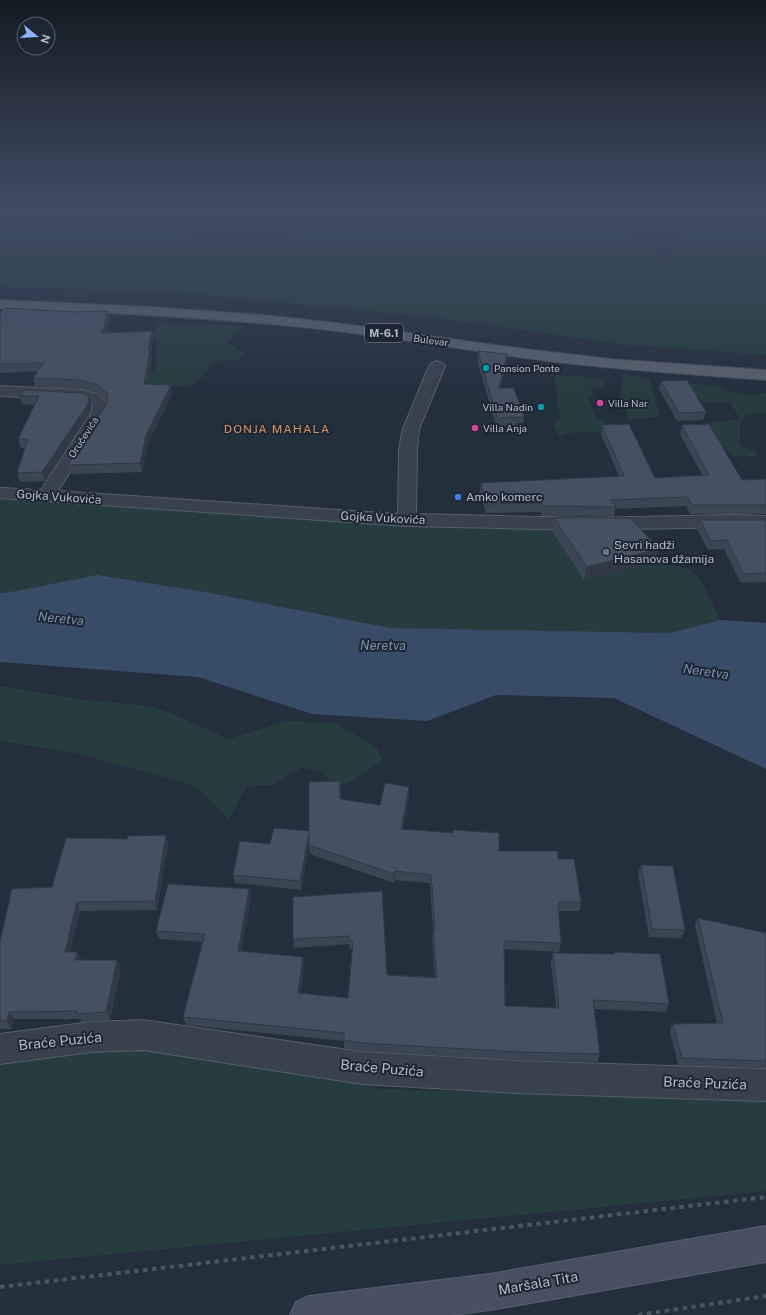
<svg xmlns="http://www.w3.org/2000/svg" width="766" height="1315" viewBox="0 0 766 1315" font-family="'Public Sans',sans-serif">
  <style>
    .green { fill: #263c3f }
    .water { fill: #394c67 }
    .lines { fill: none; stroke-linecap: round; stroke-linejoin: round }
    .street-casing { stroke: #565f6c; stroke-width: 2 }
    .secondary-casing { stroke: #565f6c; stroke-width: 2 }
    .primary-casing { stroke: #414a57; stroke-width: 2 }
    .path { stroke: #44595c; stroke-width: 4; stroke-dasharray: 4.5 4.5; stroke-linecap: butt }
    .street { fill: #38414e; fill-rule: evenodd }
    .secondary { fill: #465061; fill-rule: evenodd }
    .primary { fill: #56606e; fill-rule: evenodd }
    .wall { fill: #3b4654 }
    .shaded-wall { fill: #303945 }
    .building { fill: #455162; stroke: #303945 }
    .culture-dot { fill: #0f9aa8; stroke: #1d2633; stroke-width: 1.5 }
    .hotel-dot { fill: #d1479c; stroke: #1d2633; stroke-width: 1.5 }
    .shop-dot { fill: #3f7fe0; stroke: #1d2633; stroke-width: 1.5 }
    .worship-dot { fill: #6b7280; stroke: #1d2633; stroke-width: 1.5 }
    .labels { text-anchor: middle; stroke-width: 4; stroke-linejoin: round; paint-order: stroke }
    .far-street-label { font-size: 10px; fill: #b4bcc9; stroke: #1d2633 }
    .far-poi-label { font-size: 10px; fill: #b4bcc9; stroke: #1d2633; text-anchor: start }
    .shield { fill: #1d2633; stroke: #878f9c; stroke-width: 1 }
    .shield-label { font-size: 11px; font-weight: bold; fill: #b4bcc9 }
    .far-quarter-label { font-size: 12px; letter-spacing: 1px; fill: #d59563; stroke: #1d2633 }
    .street-label { font-size: 12px; fill: #b4bcc9; stroke: #1d2633 }
    .poi-label { font-size: 12px; fill: #b4bcc9; stroke: #1d2633; text-anchor: start }
    .water-label { font-size: 13px; font-style: italic; fill: #7c92b1; stroke: #1d2633 }
    .near-street-label { font-size: 14px; fill: #b4bcc9; stroke: #1d2633 }
  </style>
  <rect width="100%" height="100%" fill="#242f3e"/>
  <!-- green -->
  <path class="green" d="M0,209H138L180,229L202,242L205,246L247,244L313,228L371,216L376,209H602L615,222L648,244L658,258L675,261L668,245L680,232L676,222L665,209H766V355L617,344L440,318L261,300L143,290L0,287Z
    M160,323L244,326L227,342L245,353L238,360L213,361C209,367 204,376 199,380C189,387 176,390 166,384L142,388L133,375L155,371L157,338L150,337Z
    M623,374L650,379L656,399L659,417L634,419L633,421L629,420V417L620,397Z
    M554,375L597,378L605,381L603,388L590,389L594,396L589,399L596,418L605,421L607,431L568,433L559,437L553,425L560,418Z
    M680,382L722,387V390L752,395L766,393V413L747,415L740,423V446L755,451L757,457L733,456L717,440L704,423L740,419L730,402H703Z
    M0,493L557,523L584,580L655,562L693,570L707,592L720,620L670,633L391,628L205,592L17,591L0,593Z
    M0,686L78,699L149,706L173,714L229,739L286,721L335,723L377,748L382,761L354,780L334,788L323,771L301,768L272,785L247,786L229,820L195,786L76,753L0,741Z
    M133,1044L380,1089L766,1101V1191L0,1265V1061Z"/>
  <!-- water -->
  <path class="water" d="M97,575L205,592L391,628L670,633L720,620L766,623V769L614,698L496,695L427,721L312,714L198,677L0,662V593L17,591Z"/>
  <g class="lines">
    <defs>
      <path id="street" d="M437,361L442,363L445,366L419,429L417,449L416,514L583,518L735,515L766,516V528L735,527L583,530L407,526L0,498V488L41,490L91,413L93,405L87,401L81,400L0,396V386L81,390L98,394L109,404L107,413L58,491L398,514L399,449L403,429L429,366L432,363Z
        M143,1020L362,1052L517,1061L766,1069V1101L517,1093L362,1084L143,1050L91,1052L0,1064V1034L91,1022Z"/>
      <path id="secondary" d="M766,1226V1262L490,1310L453,1315H290L296,1302L309,1296L490,1274Z"/>
      <path id="primary" d="M0,300L151,307L263,315L337,323L517,348L611,359L766,370V380C695,375 625,370 554,362C470,351 386,336 301,327C201,317 100,312 0,308Z"/>
    </defs>
    <!-- street casing -->
    <use href="#street" class="street-casing"/>
    <!-- secondary casing -->
    <use href="#secondary" class="secondary-casing"/>
    <!-- primary casing -->
    <use href="#primary" class="primary-casing"/>
    <!-- path -->
    <path class="path" d="M0,1287L766,1197
      M638,1315L766,1296"/>
    <!-- street -->
    <use href="#street" class="street"/>
    <!-- secondary -->
    <use href="#secondary" class="secondary"/>
    <!-- primary -->
    <use href="#primary" class="primary"/>
  </g>
  <!-- wall -->
  <path class="wall" d="M108,311L110,319L106,333L152,331L153,340L151,352L152,357L147,384L171,385L172,394L148,443L142,472L71,474L68,465L106,405L107,400L98,393L81,389L35,386L33,378L38,371L0,373V314Z
    M478,351L507,354V363L500,388L524,417L523,425L496,426L477,360Z
    M661,381L706,412L703,420L677,421L659,389Z
    M24,390L91,406L90,412L45,481L20,482L17,473L25,448H21L18,439L35,405L22,404L20,396Z
    M602,425L655,478L702,475L680,434L682,425L742,480L766,479V514H690L686,506L615,509L614,516H542L540,512L486,513L480,492L481,483L619,476L601,434Z
    M554,518L659,549L655,562L584,580L552,531Z
    M700,520H766V582L741,583L724,549L708,550L697,529Z
    M409,787V796L403,829L499,851L558,859L581,902L579,911H558L561,943L559,952L504,949L505,1006L556,1008L551,962L553,953L613,954L614,952L669,1004L665,1012L594,1009L600,1054L597,1062L517,1060L362,1051L344,1048V1041L186,1025L183,1017L202,942L159,939L156,931L251,898L241,951L303,957L304,965L300,994L348,998L352,949H349V944L294,948L293,939L382,891L387,975L435,977L432,940L433,932L430,883L395,880L394,883L310,854L309,846L301,890L235,883L233,875L270,844L309,831L340,799L380,805Z
    M166,835L168,844L157,910L80,911L70,952H77L80,960H117L121,968L110,1020L81,1022L80,1019H14L11,1029H0V941L52,887L127,839Z
    M641,865L685,930L681,938L649,937L638,874Z
    M698,918L766,933V1068L678,1065L670,1031L673,1024L717,1023L695,925Z"/>
  <!-- shaded-wall -->
  <path class="shaded-wall" d="M108,311L110,319L104,341L102,333Z
    M152,331L153,340L151,352L152,357L145,392L144,384L148,349Z
    M507,354V363L498,396L499,388Z
    M171,385L172,394L148,443L142,472L140,463L146,435Z
    M89,397L91,406L90,412L45,481L42,472Z
    M659,549L655,562L584,580L587,567Z
    M409,787V796L401,838V829Z
    M309,833L310,842L301,890L300,881Z
    M166,835L168,844L157,910L155,901Z
    M395,871V880L394,883V874Z
    M249,889L251,898L239,959L238,951Z
    M77,902L80,911L68,961L65,952Z
    M77,952L81,960H75Z
    M303,957L304,965L299,1002L298,993Z
    M117,960L121,968L110,1020L106,1012Z
    M9,1012L14,1019L11,1029L7,1021Z"/>
  <!-- building -->
  <path class="building" d="M4,308L77,312L108,311L102,333L152,331L148,349H150L144,384L171,385L146,435L140,463L68,465L106,405L108,394L96,384L79,380L33,378L44,363L0,364V314Z
    M478,351L507,354L499,388H514L524,417L497,418Z
    M687,380L706,412L679,413L661,381Z
    M24,390L79,393L84,394L89,397L88,404L42,472L17,473L28,439H18L39,396H20Z
    M629,424L655,478L709,475L682,425L709,424L742,480L766,479V505H692L688,497L610,500L616,507L543,506L541,503L487,504L481,483L624,476L602,425Z
    M554,518H630L659,549L587,567Z
    M700,520H766V573L744,574L727,540L711,541Z
    M340,781V799L380,805L385,783L409,787L401,829L453,833V830L499,833V851H558V859H574L581,902H558L561,943L504,941L505,1006L559,1008L553,953L614,954V952L660,954L669,1004L593,1000L600,1054L519,1052L362,1043L344,1040V1033L183,1017L205,934L156,931L168,884L249,889L238,951L303,957L298,993L348,998L353,941H349V936L293,939V897L382,891L387,975L437,978L433,932H435L432,888H434L432,887L431,875L395,871L394,874L309,845V833L300,881L233,875L240,841L270,844L274,828L309,831V782Z
    M166,835L155,901L77,902L65,952H77L75,960H117L106,1012L77,1014L78,1011L9,1012L7,1021H0V941L12,889L52,887L66,838L127,839L128,836Z
    M641,865L673,866L685,930L652,929Z
    M698,918L766,933V1061L682,1058L673,1024L723,1023Z"/>
  <!-- sky -->
  <linearGradient id="sky" x2="0" y2="1"><stop stop-color="#141a22"/><stop offset="0.53" stop-color="#3f4d63"/><stop offset="1" stop-color="#3f4d63" stop-opacity="0"/></linearGradient>
  <rect width="766" height="393" fill="url(#sky)"/>
  <!-- markers -->
  <g class="culture-dot">
    <circle cx="486" cy="368" r="4"/>
    <circle cx="541" cy="407" r="4"/>
  </g>
  <g class="hotel-dot">
    <circle cx="600" cy="403" r="4"/>
    <circle cx="475" cy="428" r="4"/>
  </g>
  <circle class="shop-dot" cx="458" cy="497" r="4"/>
  <circle class="worship-dot" cx="606" cy="552" r="4"/>
  <g class="labels">
    <!-- far-street labels -->
    <g class="far-street-label">
      <text transform="translate(431 340) rotate(8)" y="4">Bulevar</text>
      <text transform="translate(83 437) rotate(-57)" y="4">Oručevića</text>
    </g>
    <!-- far-poi labels -->
    <g class="far-poi-label">
      <text x="494" y="372">Pansion Ponte</text>
      <text x="608" y="407">Villa Nar</text>
      <text x="533" y="411" text-anchor="end">Villa Nadin</text>
      <text x="483" y="432">Villa Anja</text>
    </g>
    <!-- shield labels -->
    <rect class="shield" x="365" y="324" width="38" height="18" rx="3"/>
    <g class="shield-label">
      <text x="384" y="337">M-6.1</text>
    </g>
    <!-- far-quarter labels -->
    <g class="far-quarter-label">
      <text x="277" y="433">DONJA MAHALA</text>
    </g>
    <!-- street labels -->
    <g class="street-label">
      <text transform="translate(59 497) rotate(4)" y="4">Gojka Vukovića</text>
      <text transform="translate(383 518) rotate(3)" y="4">Gojka Vukovića</text>
    </g>
    <!-- poi labels -->
    <g class="poi-label">
      <text x="466" y="501">Amko komerc</text>
      <text x="614" y="549">Sevri hadži<tspan x="614" dy="14">Hasanova džamija</tspan></text>
    </g>
    <!-- water labels -->
    <g class="water-label">
      <text transform="translate(61 618) rotate(6)" y="5">Neretva</text>
      <text x="383" y="650">Neretva</text>
      <text transform="translate(706 671) rotate(8)" y="5">Neretva</text>
    </g>
    <!-- near-street labels -->
    <g class="near-street-label">
      <text transform="translate(60 1041) rotate(-6)" y="5">Braće Puzića</text>
      <text transform="translate(382 1068) rotate(5)" y="5">Braće Puzića</text>
      <text transform="translate(705 1083) rotate(2)" y="5">Braće Puzića</text>
      <text transform="translate(538 1283) rotate(-10)" y="5">Maršala Tita</text>
    </g>
  </g>
  <!-- north arrow -->
  <g transform="translate(36 36) rotate(108)"><circle r="19" fill="#1d2633" stroke="#59626f"/>
  <path d="M0-3L7 15L0 10L-7 15Z" fill="#8ab4f8"/>
  <text y="-6" font-size="11" font-weight="bold" text-anchor="middle" fill="#b4bcc9">N</text>
  </g>
</svg>
